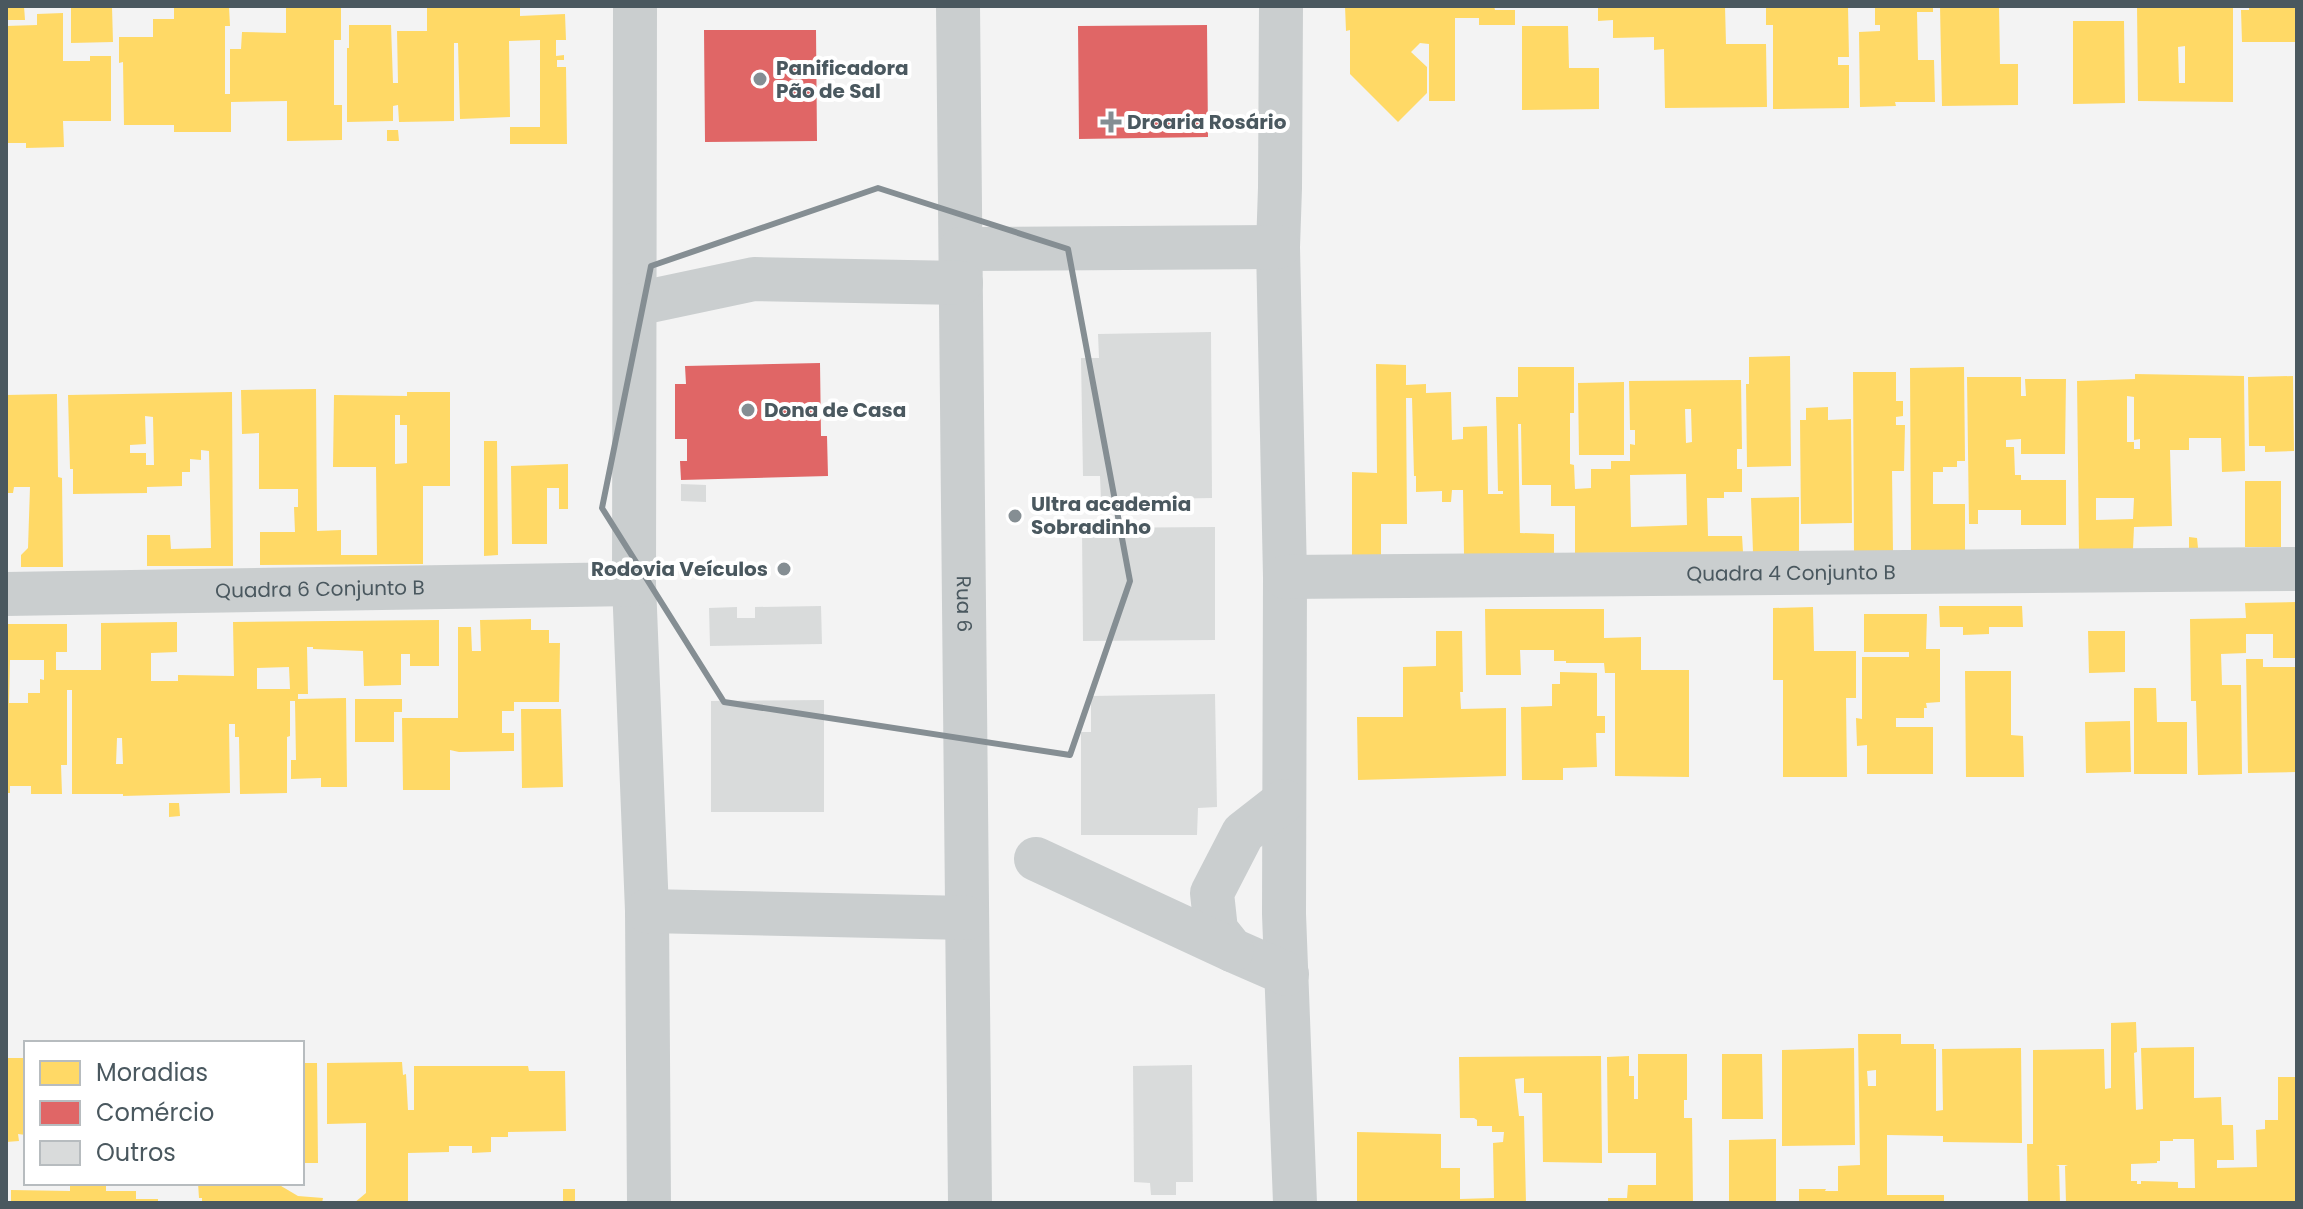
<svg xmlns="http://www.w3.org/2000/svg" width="2303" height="1209" viewBox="0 0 2303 1209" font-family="Poppins,sans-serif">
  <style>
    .homes { fill: #ffd966; fill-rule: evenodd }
    .shops { fill: #e06666 }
    .building { fill: #d9dbdb }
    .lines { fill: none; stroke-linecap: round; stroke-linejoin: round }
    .minor { stroke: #cacecf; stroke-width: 44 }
    .marked { fill: none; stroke: #858e93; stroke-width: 6; stroke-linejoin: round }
    .poi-dot { fill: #858e93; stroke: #fff; stroke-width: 3 }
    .labels { text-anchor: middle; stroke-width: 8; stroke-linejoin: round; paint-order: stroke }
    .poi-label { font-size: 20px; font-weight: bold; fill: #4a585f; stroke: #fff; text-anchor: start }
    .street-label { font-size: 20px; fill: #4a585f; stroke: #fff }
  </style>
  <rect width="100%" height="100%" fill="#f3f3f3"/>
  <!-- homes -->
  <path class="homes" d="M6,6H24L25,20H6Z
    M71,6L112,7L113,42L71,43Z
    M174,6H229L230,26H225V94H230V49H241L242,32L286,33V6H341V40H334V105H342V140L287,141V101L231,102V132H174V125H124L123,62L119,63V37H153V19H174Z
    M427,6H520V16L565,14L566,40H556V56L564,55V60H557V67H566L567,144H510V127H540V40L509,41L510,117L460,119L458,43H454V121L399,122L398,105L393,106V121L347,122V48H349V25H391L393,83H398L397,31H427Z
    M1345,6H1494L1495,10H1515V25H1479V18H1455V101H1429V44L1420,43L1411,52L1427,67V93L1398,122L1350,74V30L1346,31Z
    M1598,6H1725L1726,44H1766L1767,107L1665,108L1664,49L1654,50V37L1613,38V20L1598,21Z
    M1766,6H1848L1849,57H1838V65H1849V108L1773,109V25H1766Z
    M1875,6H1933V12H1917L1918,60H1934L1935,102H1895L1896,106L1860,107L1859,32L1880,31V25H1875Z
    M1940,6H1999L2000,64H2018V105L1942,106Z
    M2137,6H2233V102L2138,101ZM2185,46V83H2179L2178,47Z
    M2249,6H2297V42H2242L2241,10H2249Z
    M63,13V61H90V56H111V121H63L64,147L26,148V143H7L6,26L37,25V14Z
    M2073,21H2124L2125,103L2073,104Z
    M1522,26H1568L1569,68H1599V109L1522,110Z
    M387,130H398L399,141H387Z
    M1790,356L1791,466L1747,467L1746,384H1749V357Z
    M1376,364L1406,365V385L1426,384V393L1451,392L1452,440L1463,439V427L1487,426L1488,494H1503V491H1498L1496,397H1518V367H1574V413H1570V464L1574,465L1575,489L1591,488V469H1611V461H1630V444L1635,445V430H1630L1629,381L1741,380L1742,449H1737V469H1742V492H1724V498H1707L1708,536H1742L1743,552L1575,553V506H1551V485H1522L1521,424H1518L1520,533L1554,534V554H1464L1463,490H1452L1451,502H1442V491L1416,492V476H1414L1412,398H1406L1407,524H1381V555H1352V472L1377,473ZM1685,409H1691L1692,442L1686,443ZM1686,474L1687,525L1631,527L1630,475Z
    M1964,367L1965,461H1957V467H1943V472H1933V504H1965V550L1911,551L1910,368Z
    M1853,372H1896V401H1903V416L1896,417V425H1905L1904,471H1892L1893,551H1854Z
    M2135,374L2244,376L2245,471L2222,472L2221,438H2189V450H2170L2172,526L2134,527L2133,549H2079L2077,381L2135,379ZM2127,396L2134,397V440L2140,439V449H2134V442H2127ZM2096,498H2134L2133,519L2096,520Z
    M2293,376L2294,451L2265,452V446H2249L2248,377Z
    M1967,377H2021V396H2026L2025,379H2066L2065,454H2021V439L2006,440V447H2014L2015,475H2021V480H2066V525H2021V510H1978V524H1969Z
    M1624,382V455H1579L1578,383Z
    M316,389L317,531L341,530V555H377L376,467H333L334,395L407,396V392H450V486H423V564L260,565V532H295L294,507H298V489H259V433L242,434L241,390ZM395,415H400V425H407V463L395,464Z
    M232,392L233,566H147V535H170L171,549L211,548L209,451L201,450V460L190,459V472H182V486L147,487V493L73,494V469H70L68,395ZM145,416L153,417L154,465H146V453H130V445L146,444Z
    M57,394L58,477L62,478L63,567H21V555L28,548L30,487H14L13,493H6V395Z
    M1828,407V420L1851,419L1852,523L1801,524L1800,420H1806V408Z
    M484,441H497L498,555L484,556Z
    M568,464V509H559V488H547V544H512L511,466Z
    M2245,481H2281V547H2245Z
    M1799,497V552H1753L1751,498Z
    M2189,537L2197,538L2198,548H2189Z
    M2297,602V658H2273V634H2246V653L2221,654L2222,685H2241L2242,774L2198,775L2196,701H2191L2190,619L2246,618L2245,603Z
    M1939,606H2022L2023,627H1989V634L1963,635V627H1940Z
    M1813,607L1814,651H1856V698H1846L1847,777H1783V680H1773V608Z
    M1485,609H1604V638L1641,637V670H1689V777L1615,776V673H1605L1604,663H1566V661H1554V650H1520L1521,675H1486Z
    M1864,614H1927L1926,649H1940V702L1926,703L1927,708H1924V718H1896V727H1933V774H1867V745L1857,746L1856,718L1862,719V657H1909V652H1864Z
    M531,619V630H549V643H560L559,702H514V711H502V733H514V751L459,752L450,750V790H403L402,718H458V627H471L472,651H481L480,620Z
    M439,620V666H410V654H401V685L364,686L363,651L313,649V647H307L308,694H298V699L346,698L347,787H321V778L291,779V760H296L295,701H290V736L287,737V793L240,794L239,737H235V724H229L230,793L123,796V794H72V690H67V765H61L62,794H31V786H10V793H6V624H67V652H56V670H101V623L177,622V652L151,653V681H178V675L234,676L233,622ZM10,660H44V680L40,679V693H28V703H9ZM289,667L290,689H257V668ZM117,738H122L123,764H116Z
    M1436,631H1462L1463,692H1460L1461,709L1506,708V776L1358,780L1357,717H1403V667L1436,666Z
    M2088,631H2125V672L2089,673Z
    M2246,659H2263V667H2296L2297,772L2248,773Z
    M1965,671H2011V735L2023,736L2024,777H1966Z
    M1560,672L1597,673V716H1605V733H1596L1597,767L1563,768V780H1522L1521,707L1552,706V684H1560Z
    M2134,688H2156L2157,722H2187V774H2134Z
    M355,699H402V712H394V742H355Z
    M521,709H561L563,787L522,788Z
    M2130,721L2131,772L2086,773L2085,722Z
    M169,803H179L180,816L169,817Z
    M2136,1022L2137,1052L2134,1053L2136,1110L2143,1109L2141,1048L2194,1047V1098L2221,1097L2222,1125H2233L2234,1160H2217V1168L2257,1167L2256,1130L2265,1129V1120H2278V1077H2297V1203H2066L2065,1166L2068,1165H2056L2059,1166L2060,1203H2028L2027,1144H2033V1050L2104,1049L2105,1089L2111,1088V1023ZM2173,1139H2194L2195,1188H2178V1182L2141,1181V1184H2137V1181H2131V1164L2157,1163V1161H2160V1141H2173Z
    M1858,1034H1901V1044H1934V1049H1936V1111L1943,1110L1942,1049L2021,1048L2022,1143L1943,1142V1136L1887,1135V1195H1944V1203H1799V1189H1826L1825,1191H1838V1166L1860,1165ZM1876,1070V1086H1868L1867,1071Z
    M1854,1048L1855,1145L1782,1146V1050Z
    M1638,1054H1687V1100H1684V1118H1692L1693,1203H1608V1198H1627L1628,1185H1656V1153H1608L1607,1057L1629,1056V1076H1634V1099H1638Z
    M1722,1054H1762L1763,1119H1722Z
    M1601,1056L1602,1163L1543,1162L1542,1093H1524V1078L1515,1079L1519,1116H1524L1526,1203H1357V1132L1441,1134V1168H1460V1199L1494,1198L1493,1143L1503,1142L1504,1132H1492V1126H1477V1120L1474,1118H1460L1459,1057Z
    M6,1058H26V1135L18,1134L19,1141L6,1142Z
    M402,1062L403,1075L406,1074L408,1110H414V1066H528L529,1071H565L566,1131L508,1132V1137H491V1152L472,1153V1146H449V1152L408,1153V1203H354L366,1193V1123L327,1124V1063Z
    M302,1063H317L318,1163H302Z
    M1776,1139V1203H1729V1140Z
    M70,1183H106V1191H136V1199H158V1203H11V1190L70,1191Z
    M198,1183H276L298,1196L323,1198L322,1203H202V1198H199Z
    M563,1189H575V1203H563Z"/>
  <!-- shops -->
  <path class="shops" d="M1207,25L1208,137L1079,139L1078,26Z
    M704,30H816L817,141L705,142Z
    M820,363L821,436H827L828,476L681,480L680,461H687V439H675V384H686L685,366Z"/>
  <!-- building -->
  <path class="building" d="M1211,332L1212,498L1101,500L1100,476H1083L1081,358H1099L1098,334Z
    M681,484L706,485V502L681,501Z
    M1215,527V640L1083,641L1082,528Z
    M821,606L822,644L710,646L709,608L737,607V618H755V607Z
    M1215,694L1217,807L1198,808L1197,835H1081V732H1091V696Z
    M824,700V812H711V701Z
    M1192,1065L1193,1182H1176V1195H1151L1150,1183L1134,1182L1133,1066Z"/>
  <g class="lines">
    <!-- minor -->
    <g class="minor">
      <path d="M635,6L634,584L647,911L649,1203"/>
      <path id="s1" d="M958,6L970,1203"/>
      <path d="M1281,6L1280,188L1278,247L1285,577L1284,914L1295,1203"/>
      <path d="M961,249L1278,247"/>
      <path d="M636,304L754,279L961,283"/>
      <path id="s2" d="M1285,577L2297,569"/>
      <path id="s3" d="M6,594L634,584"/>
      <path d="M1284,801L1243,833L1212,893L1216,930L1232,950L1287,974"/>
      <path d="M1036,859L1232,950"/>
      <path d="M647,911L967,918"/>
    </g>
  </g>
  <!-- marked area -->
  <path class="marked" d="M878,188L1068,249L1130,581L1070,755L724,702L602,508L651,266Z"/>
  <!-- markers -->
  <g class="poi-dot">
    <circle cx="760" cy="79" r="8"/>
    <path d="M1107 110h8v8h8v8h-8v8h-8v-8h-8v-8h8z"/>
    <circle cx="748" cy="410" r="8"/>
    <circle cx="1015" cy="516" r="8"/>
    <circle cx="784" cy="569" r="8"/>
  </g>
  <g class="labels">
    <!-- poi labels -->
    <g class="poi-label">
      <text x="776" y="75">Panificadora<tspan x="776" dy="23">Pão de Sal</tspan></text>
      <text x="1127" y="129">Droaria Rosário</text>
      <text x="764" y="417">Dona de Casa</text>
      <text x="1031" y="511">Ultra academia<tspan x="1031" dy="23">Sobradinho</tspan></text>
      <text x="768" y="576" text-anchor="end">Rodovia Veículos</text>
    </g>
    <!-- street labels -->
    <g class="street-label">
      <text dy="7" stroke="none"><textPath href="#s2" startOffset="506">Quadra 4 Conjunto B</textPath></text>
      <text dy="7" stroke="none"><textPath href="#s3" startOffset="314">Quadra 6 Conjunto B</textPath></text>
      <text dy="7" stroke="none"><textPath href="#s1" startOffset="598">Rua 6</textPath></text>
    </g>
  </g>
  <!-- border -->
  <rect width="2303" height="1209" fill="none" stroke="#4a585f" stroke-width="16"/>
  <!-- legend -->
  <rect x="24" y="1041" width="280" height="144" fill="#ffffff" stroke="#b7bcbf" stroke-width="2"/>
  <rect x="40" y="1061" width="40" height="24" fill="#ffd966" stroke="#b7bcbf" stroke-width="2"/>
  <text x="96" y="1081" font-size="24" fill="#4a585f">Moradias</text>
  <rect x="40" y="1101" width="40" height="24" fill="#e06666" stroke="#b7bcbf" stroke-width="2"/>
  <text x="96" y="1121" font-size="24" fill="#4a585f">Comércio</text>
  <rect x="40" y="1141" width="40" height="24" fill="#d9dbdb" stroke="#b7bcbf" stroke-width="2"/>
  <text x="96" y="1161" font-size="24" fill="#4a585f">Outros</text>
</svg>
